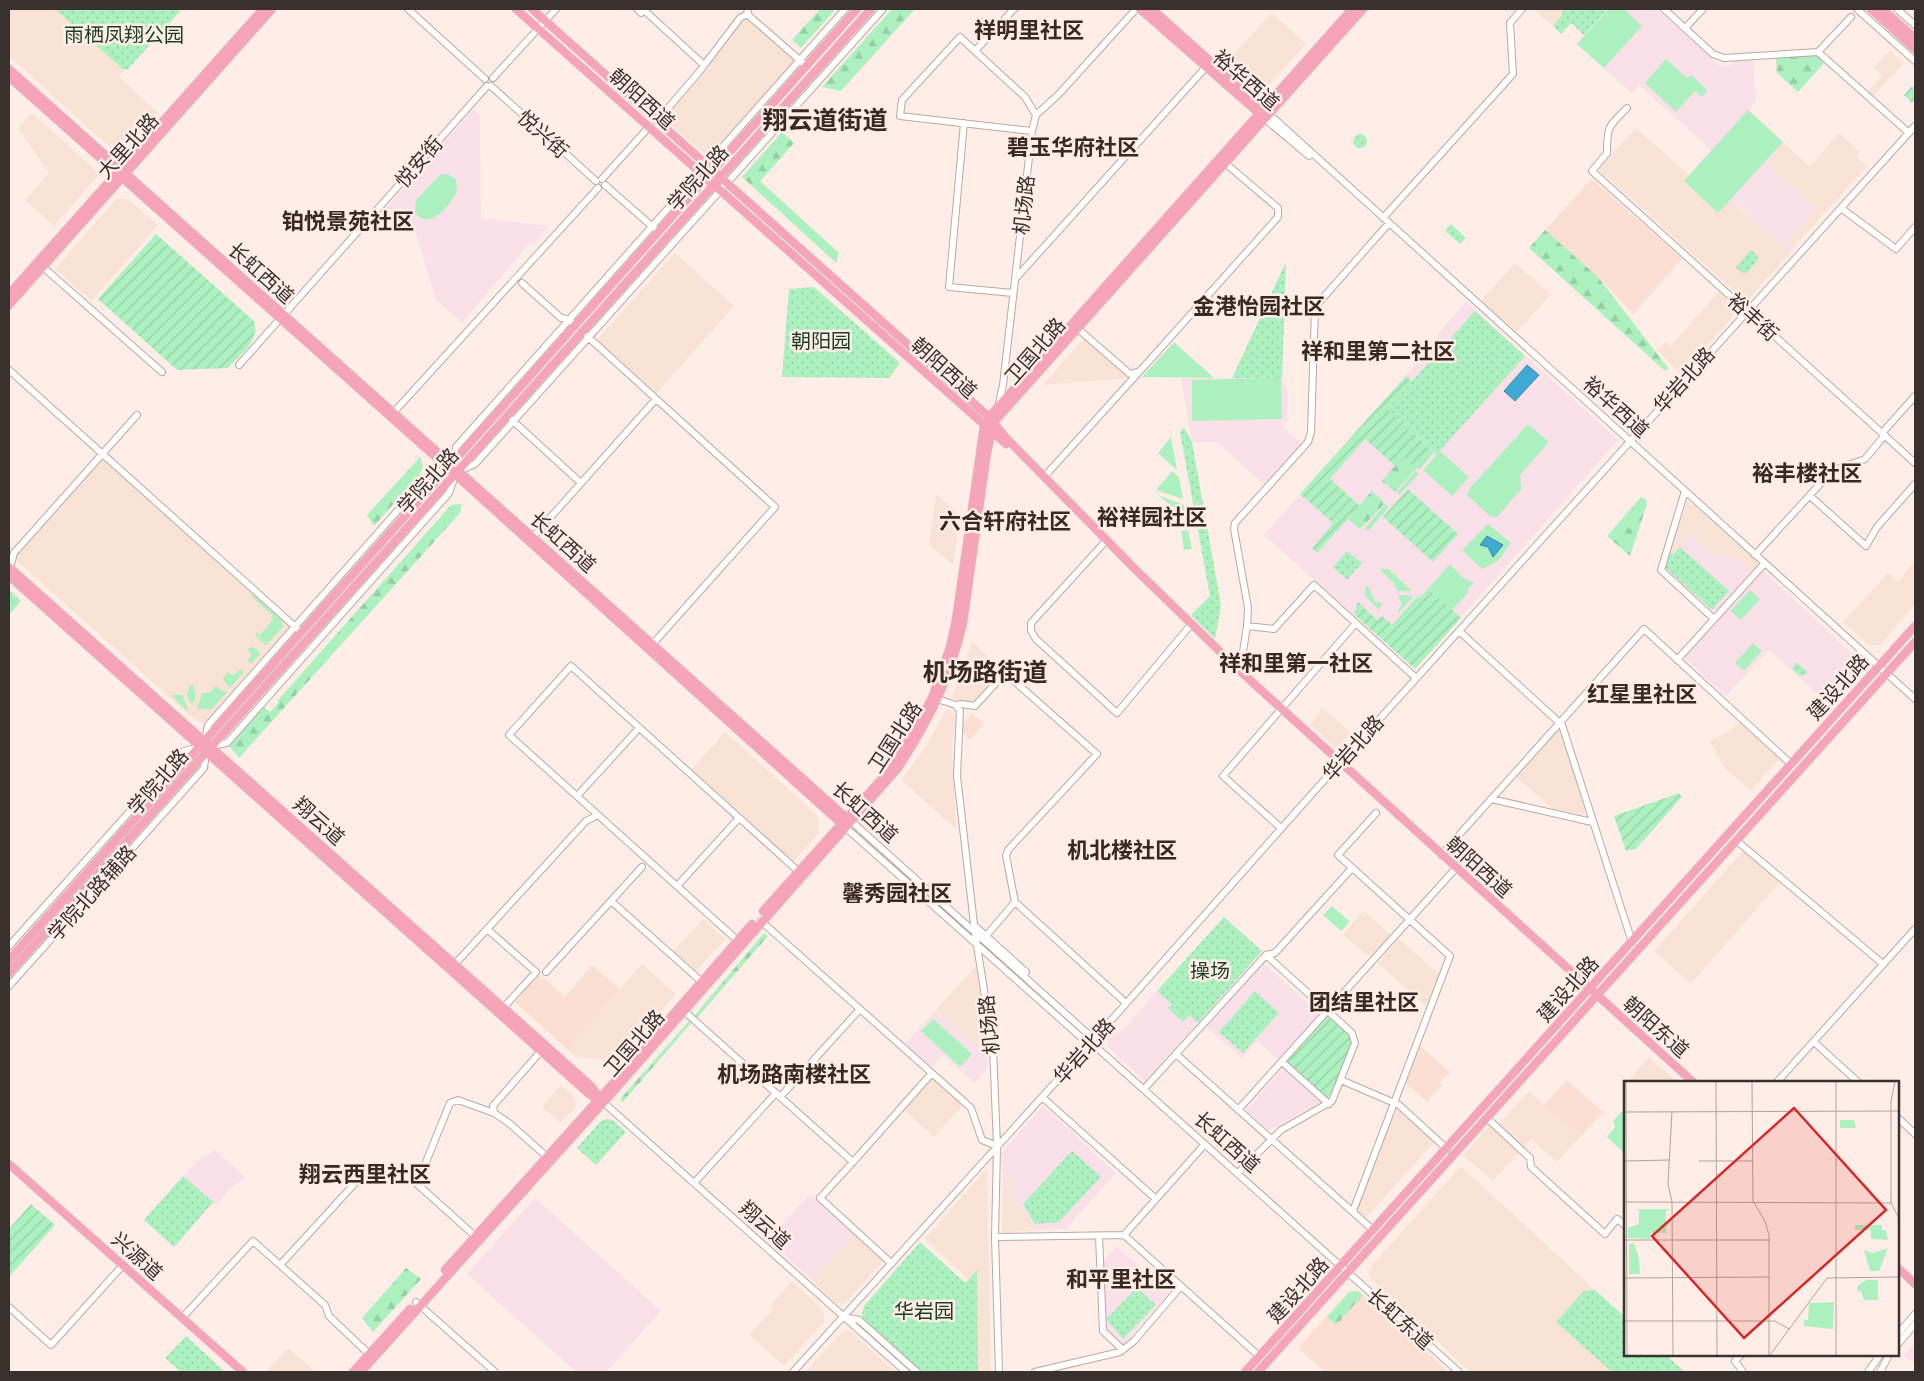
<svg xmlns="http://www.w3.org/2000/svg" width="1924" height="1381" viewBox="0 0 1924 1381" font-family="Jost,'Noto Sans SC',sans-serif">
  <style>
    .commercial { fill: #f9e3d6 }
    .built { fill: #fcdfd3 }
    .education { fill: #fae0e9 }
    .grass { fill: #adf1c1 }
    .forest { fill: url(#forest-firs) }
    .park { fill: url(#park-dots) }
    .garden { fill: url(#garden-furrows) }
    .water { fill: #3fabd5; stroke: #3d86a3 }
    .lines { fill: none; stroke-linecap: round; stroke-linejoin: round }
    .minor-casing { stroke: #bca8a0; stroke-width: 8 }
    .major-casing { stroke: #d3d2d1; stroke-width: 9 }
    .minor { stroke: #fff; stroke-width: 6 }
    .major { stroke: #f6a5b8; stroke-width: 8 }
    .labels { text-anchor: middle; stroke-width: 5; stroke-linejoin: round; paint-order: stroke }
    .park-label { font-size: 20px; fill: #1a3d26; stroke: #ffeee7 }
    .street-label { font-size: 20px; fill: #39312e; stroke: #ffeee7 }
    .quarter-label { font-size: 22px; font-weight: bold; fill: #382922; stroke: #ffeee7 }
    .district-label { font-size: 25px; font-weight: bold; fill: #382922; stroke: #ffeee7 }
    .inset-road { fill: none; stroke: #b0a29d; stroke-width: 1 }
    .view { fill: #d62828; fill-opacity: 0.15; stroke: #d62828; stroke-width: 2.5 }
    .inset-edge { fill: none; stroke: #39312e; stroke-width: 2.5 }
  </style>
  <defs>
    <pattern id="forest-firs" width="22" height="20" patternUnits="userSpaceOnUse" patternTransform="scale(1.25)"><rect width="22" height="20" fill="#adf1c1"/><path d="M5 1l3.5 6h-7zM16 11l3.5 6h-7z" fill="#96cfa6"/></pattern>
    <pattern id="park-dots" width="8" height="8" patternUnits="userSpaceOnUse" patternTransform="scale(1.25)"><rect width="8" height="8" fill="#adf1c1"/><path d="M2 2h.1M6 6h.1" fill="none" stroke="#96cfa6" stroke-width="1.8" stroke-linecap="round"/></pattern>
    <pattern id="garden-furrows" width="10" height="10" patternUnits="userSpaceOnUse" patternTransform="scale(1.25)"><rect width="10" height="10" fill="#adf1c1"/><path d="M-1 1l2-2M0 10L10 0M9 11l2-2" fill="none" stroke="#96cfa6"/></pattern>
  </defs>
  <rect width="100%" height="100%" fill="#ffeee7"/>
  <!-- commercial -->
  <path class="commercial" d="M9,9H55L124,70L119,77L158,113L123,151L115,152L9,56Z
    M1533,9H1563L1562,15L1553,26Z
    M1272,13L1306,44L1269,84L1260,88L1252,86L1226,62Z
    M742,19H750L795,60L708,157L664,119V116L709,68L711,60Z
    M1890,50L1904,63L1872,97L1868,93L1882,75L1874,67Z
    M32,113L100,174L54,226L25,200L49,173L18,128Z
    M1636,128L1689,175L1684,182L1721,215L1733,202L1790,253L1746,302L1598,169Z
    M1839,133L1860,152L1856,156L1867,166L1793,248L1785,241L1766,165L1785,144L1810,167Z
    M116,199H128L158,225L91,301L55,269Z
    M675,253L734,306L657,393L597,340Z
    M1515,263L1551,294L1517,332L1481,301Z
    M1720,290L1741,307L1681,375L1657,350L1665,342L1671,346Z
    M1084,338L1129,378L1043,385Z
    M103,457L293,623L204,723L199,722L185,711L17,561V553Z
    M936,494L960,515L953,565L929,545Z
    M1688,500L1759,563L1750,573L1733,556L1728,562L1715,556L1673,555L1669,552Z
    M1915,560V604L1883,642L1878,645H1869L1843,622L1888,573L1898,582Z
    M972,642L1003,670L973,704L952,698Z
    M1323,708L1351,733L1338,747L1335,748L1310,724Z
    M947,709L956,714L952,749L956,829L901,780L927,745Z
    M1741,721L1780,758L1750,791L1724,767L1710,741L1731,730Z
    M1560,727L1586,815L1553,809L1515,776Z
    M725,732L818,816V834L793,862L691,770Z
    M1746,848L1782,880L1691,984L1654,951Z
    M1364,911L1392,936L1374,956L1365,954L1343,934Z
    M703,919L725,939L696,971L674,951Z
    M1399,939L1440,975L1428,1008L1379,964L1380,960Z
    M642,964L676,994L616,1062L577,1057L567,1049Z
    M976,966L984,1016L987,1056L936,1010Z
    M1650,1056L1651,1059L1677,1082H1627Z
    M931,1067L968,1099L934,1137L898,1104Z
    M561,1085L573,1095L576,1106L561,1123L542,1107Z
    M1529,1091L1580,1137L1557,1162L1531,1139L1523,1148L1498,1125Z
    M1397,1107L1435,1141L1365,1219L1355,1210Z
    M1491,1124L1521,1150L1493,1181L1463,1155Z
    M1461,1166L1595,1290L1584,1291L1557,1322L1612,1372H1470L1371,1279L1369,1272L1372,1265Z
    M987,1168L991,1372H978L977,1271L968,1279L925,1239Z
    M1012,1174V1207L1020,1203L1037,1230L1002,1233L1003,1175Z
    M854,1234L884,1260L845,1303H836L812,1280Z
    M792,1281L823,1310L825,1321L784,1366L749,1335L773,1309L770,1306Z
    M843,1331H850L895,1372H805Z
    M288,1348L316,1372H266Z"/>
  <!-- built -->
  <path class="built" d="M1592,179L1682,259L1633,314L1598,277L1545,230Z
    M972,713L984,724L970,740L961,731V726Z
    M592,965L620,989L567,1049L515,1002L539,974L565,997Z
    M1420,1046L1450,1072L1440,1082L1442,1085L1427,1102L1406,1083Z
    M1567,1080L1603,1112L1580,1137L1544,1105Z
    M1358,1291L1448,1372H1325L1298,1348L1349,1292Z"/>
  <!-- education -->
  <path class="education" d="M1608,9H1656L1720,66H1731V61L1753,59L1756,101L1749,110L1785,144L1766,165L1815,209L1786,241L1793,248L1790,253L1734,202L1721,216L1684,181L1711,150L1640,85L1632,93L1576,44Z
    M474,109L480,115L481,218L550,226L533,245L530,243L462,323L436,300L416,234L387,207Z
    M1466,302L1618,440L1415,669L1264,535L1430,348L1441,330Z
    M1181,378H1282L1288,395L1287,422L1282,423V426L1302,444L1264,485L1217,442H1192Z
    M1691,535L1715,556L1718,553L1728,561L1733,556L1750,573L1716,611L1712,610L1665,567L1669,552L1673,555Z
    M1763,571L1858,659L1860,668L1828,704L1769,650L1726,696L1684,658Z
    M1224,917L1262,951L1145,1081L1109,1048L1107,1037L1114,1030L1119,1034Z
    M1263,963L1320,1014L1278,1060L1258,1041L1242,1058L1206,1026Z
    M936,1010L987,1056V1069L974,1083L943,1055L931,1067L905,1044Z
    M1284,1068L1321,1102L1268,1130L1246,1110Z
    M1043,1106L1116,1173L1066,1229L1037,1230L1020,1204L1012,1208V1175H1003L1001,1153Z
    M215,1150L245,1177L229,1190L217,1206L213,1203L174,1247L144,1220L199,1159Z
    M810,1194L854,1234L812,1280L768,1240Z
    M535,1198L661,1311L606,1372H576L467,1274Z
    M1117,1246L1143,1270L1146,1268L1153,1274L1151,1277L1169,1293L1123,1345L1105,1329L1103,1261Z
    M1915,1343V1363L1903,1356Z"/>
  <!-- grass -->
  <path class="grass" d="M1609,9H1624L1642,26L1604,68L1577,44Z
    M1666,59L1687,78L1691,75L1707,90L1702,97L1695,91L1676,112L1645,83Z
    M1748,110L1783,142L1718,213L1684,181Z
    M441,174H447L456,179L457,191C450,205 430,232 415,213L416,200Z
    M760,181L839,253L836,263L754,188Z
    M1174,342L1214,378L1142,377Z
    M1281,378L1282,419L1192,421V380Z
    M1528,424L1549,442L1520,475L1521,489L1498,516L1491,517L1467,495L1471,487Z
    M1171,437L1177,470L1158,453Z
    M1440,451L1469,477L1452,496L1423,470Z
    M1172,471L1179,477L1183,499L1156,490Z
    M1416,471L1419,474L1399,495L1397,492Z
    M1158,495L1184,505L1186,517Z
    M1385,504L1389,507L1368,531L1365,528Z
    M1488,524L1511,543L1498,561L1482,569L1462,550Z
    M1188,530L1192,549L1184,550L1181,531Z
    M1450,564L1464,579L1474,582L1468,589V593L1452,610L1428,589Z
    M1383,569H1388L1412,591H1397L1394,583L1380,570Z
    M1366,585L1370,589L1374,601L1382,603L1379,610L1365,596Z
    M1750,590L1760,599L1741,620L1730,611Z
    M253,595L282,621L283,627L266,645L255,635L257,632L260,635L273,620L271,618L273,616L251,596Z
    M1398,595L1414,596L1399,612L1398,610L1402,605Z
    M1753,643L1762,651L1744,671L1735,663Z
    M252,647L257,650L260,654L251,664L247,660L252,655L247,650Z
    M240,669L244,672L230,688L223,679L228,672L233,676Z
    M190,685H193L196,694L194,703L191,704L187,695Z
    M216,686L223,691L224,690L227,692L212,709H197L202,693H210Z
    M171,695H182L188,709L186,710Z
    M1332,906L1350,922L1341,931L1323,915Z
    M933,1019L972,1054L960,1067L921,1031Z
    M1622,1111L1625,1114L1623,1152L1607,1137L1615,1127L1613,1121Z"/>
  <!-- forest -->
  <path class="forest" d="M820,9H836L801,48L792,40Z
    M892,9H915L841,91L822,87Z
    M1817,54L1825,62L1798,92L1777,73L1776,57Z
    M782,132L794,143L754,188L742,177Z
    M1545,230L1598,277L1668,368L1665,371L1529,248Z
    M420,457L423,466L420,474L374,526L367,515Z
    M1401,459H1407L1417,468L1395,492L1382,481Z
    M1372,491L1385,503L1360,529L1348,519Z
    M1641,497L1646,499L1647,504L1630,556L1607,536Z
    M462,504L460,513L239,758L230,747L232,741L263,706L270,712L278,703V700L451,505Z
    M764,933L768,936L697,1018L695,1015Z
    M689,1021L692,1022L622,1103L621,1098Z
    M406,1268L421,1279L373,1332L362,1318Z
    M1358,1291L1363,1295L1336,1325L1327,1317L1349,1292Z"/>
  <!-- park -->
  <path class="park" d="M55,9H182L128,69L124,70Z
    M1563,9H1608L1584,35L1571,23L1561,34L1553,26L1562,15Z
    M1353 141a7 7 0 1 1 14 0a7 7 0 1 1-14 0Z
    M1451,224L1466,238L1460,244L1445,231Z
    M1751,250L1758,256L1757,261L1747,273L1741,272L1736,267Z
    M1286,262L1282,378H1232Z
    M814,287L900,363L889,378L782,377L789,289Z
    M1475,311L1525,356L1437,454L1387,409Z
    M1184,427L1192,442L1221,605L1215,639L1191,615L1210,596L1180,432Z
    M1680,547L1729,591L1712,610L1665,567L1669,552L1673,555Z
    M1347,551L1362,563L1347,580L1333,567Z
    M9,590L21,601L9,615Z
    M1796,662L1808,672L1805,675L1800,676L1792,669Z
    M1224,917L1262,951L1198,1023L1189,1015L1183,1022L1168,1008L1172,1004L1157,991Z
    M1255,991L1279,1013L1243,1053L1219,1032Z
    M606,1119L613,1120L626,1132L596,1165L577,1148L600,1122Z
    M1072,1151L1101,1177L1059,1222L1035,1224L1023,1204Z
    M183,1176L213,1202L174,1247L144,1220Z
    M920,1242L965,1283L977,1270L978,1372H919L863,1320L862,1315L864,1306Z
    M1137,1288L1156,1305L1123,1339L1106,1319Z
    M1595,1290L1625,1317V1355H1666L1685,1372H1612L1556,1322L1584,1291Z
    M186,1336L225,1372H181L165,1358Z"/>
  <!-- garden -->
  <path class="garden" d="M1912,86L1915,90V99L1912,103L1904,95Z
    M156,234L254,321C261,340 240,355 228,368L177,370L98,299Z
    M1406,376L1412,381L1387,409L1434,452L1419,469L1404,458L1395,466L1365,439L1330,479L1360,506L1317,553L1312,548L1333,523L1300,494Z
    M1408,489L1458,534L1433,562L1383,517Z
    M1428,589L1461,618L1415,669L1354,614L1358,602L1377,620L1382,616L1392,625L1417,597H1420Z
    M1679,793L1682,797L1636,849L1626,851L1614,816Z
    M1326,1015L1349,1035L1352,1043L1332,1092L1327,1098L1285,1061Z
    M31,1204L55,1225L9,1277V1229Z"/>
  <!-- water -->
  <path class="water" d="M1527,365L1539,375L1515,401L1504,391Z
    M1487,536L1503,545L1493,557L1488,547L1480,545Z"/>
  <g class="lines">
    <defs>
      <path id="minor" d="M408,9L485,79
        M637,9L641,13L645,9
        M1014,9L975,51L1025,97L1036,115
        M1664,9L1713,54L1724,58L1818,52L1851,17
        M1857,9L1915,61
        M1897,9L1915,25
        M645,11L704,65
        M747,14L803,63
        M1685,28L1703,9
        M975,51L960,37L902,100L900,116L1032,131
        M1818,52L1909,133
        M493,78L556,9
        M491,86L596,181
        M1627,108C1608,127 1607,126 1607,153L1592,171L1915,463
        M1269,114L1915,699
        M1265,119L1309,156
        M657,121L699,72L740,18L747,14L748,9
        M964,123L949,287L1013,293
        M602,179L649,127
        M605,185L654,228
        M1841,208L1896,249L1915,227
        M1383,218L1513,74L1510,23L1522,9
        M43,267L162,372
        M1016,278L1206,67
        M522,283L561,318L568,319L576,325
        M1077,328L1130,374L1140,371L1278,217V208L1225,163
        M587,336L775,507L650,647
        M239,365L487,86
        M9,370L301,632
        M998,407L1003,385L1032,131L1036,115L1059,94L1136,9
        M394,412L598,188
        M512,420L581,483
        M1882,433L1915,396
        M452,463L456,447L845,9
        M459,471L475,464L883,9
        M1044,477L1139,372
        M1685,491L1661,570L1714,619
        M1810,496L1866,546L1877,527L1915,484
        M533,537L656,399
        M1104,543L1031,623V631L1036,639L1117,713L1189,627
        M1755,555L1832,471L1865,459L1885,435
        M10,568L14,553L137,415
        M1247,626L1274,629L1314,585L1416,678
        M1459,631L1562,725L1632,942
        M1677,660L1764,564
        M1240,671L1247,626L1248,608L1234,529L1235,523L1308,442L1311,432L1315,307L1389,223
        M934,698L956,705L960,711L957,776L975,933L993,1047L997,1146L995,1237L999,1372
        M956,705L962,704L975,706L1005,673L1097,754L1008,850L1006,856L1015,902L1126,1003
        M205,740L208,725L429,475L446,469
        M212,746L227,743L449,493L455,476
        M577,796L639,728
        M1491,799L1592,822
        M851,821L1088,1034L1091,1043
        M845,827L1084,1040L1091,1043L1104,1054L1459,1372
        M1281,828L1223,776L1356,623
        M1737,841L1883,964
        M1441,855L1644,629L1791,764
        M677,886L739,818
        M611,901L702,982
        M761,921L971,1108L982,1140L997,1146
        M975,926L1026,972
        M487,929L536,972L504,1007
        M986,936L1015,902
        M737,940L509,735L571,666L798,871
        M9,946L184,751L199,747
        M1266,955L1275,953L1352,868
        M455,964L586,821L594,817
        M546,972L642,867
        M9,986L204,768L206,752
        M684,1011L853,1162L820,1198L891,1263
        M1814,1042L1858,1082
        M541,1051L493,1106L494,1113L509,1123L546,1156
        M1176,1054L1373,1230
        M1282,1062L1329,1104
        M1341,1080L1399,1105L1447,1149
        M1777,1082L1915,929
        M1144,1089L1266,955L1352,1033L1355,1043L1332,1101L1281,1130L1238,1173
        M780,1097L860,1009
        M1042,1097L1156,1199
        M603,1102L906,1372
        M1238,1110L1456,868
        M1487,1118L1530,1158L1531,1167L1605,1234L1617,1219L1625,1225
        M1898,1118L1915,1134
        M853,1162L932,1073
        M694,1183L776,1093
        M1353,1211L1450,956L1338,855L1376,813
        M1124,1235L1259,1356
        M475,1236L417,1184L450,1103L458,1100L494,1113
        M1099,1236L1103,1331L1123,1350
        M995,1237L1124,1235L1205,1144
        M280,1265L357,1181
        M416,1302L495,1372
        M9,1307L51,1345L123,1265
        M844,1317L859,1320L917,1372
        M182,1318L253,1241L325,1305L329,1316L369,1354
        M1898,1334L1915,1314
        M1898,1344L1915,1324
        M1741,1355L1735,1361L1743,1372
        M793,1372L1091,1043L1310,796L1915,126
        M1035,1372L1120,1352L1134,1341L1181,1286
        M1868,1372L1880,1355
        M1880,1372L1889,1355"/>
      <path id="major" d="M516,9L1006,444
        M532,9L989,417L1007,439L1136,570L1240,671L1693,1082
        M1140,9L1261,115
        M1152,9L1266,111
        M1871,9L1915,49
        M1882,9L1915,38
        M9,69L849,820
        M9,77L448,468L845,827
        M9,294L263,9
        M9,305L272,9
        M9,567L590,1085L602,1100
        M9,576L589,1094L601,1102
        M763,911L895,764L932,698L950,647L956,620L984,426L989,417L1352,9
        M9,960L857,9
        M9,973L871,9
        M9,1164L243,1372
        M1898,1268L1915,1284
        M445,1270L607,1090L752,924
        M353,1372L410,1309
        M361,1372L611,1094L898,768C930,719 949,681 963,623L987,452L994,422L1363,9
        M1245,1372L1915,626
        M1258,1372L1915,642"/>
    </defs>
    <!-- minor casing -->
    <use href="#minor" class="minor-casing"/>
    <!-- major casing -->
    <use href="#major" class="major-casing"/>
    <!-- minor -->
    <use href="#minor" class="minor"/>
    <!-- major -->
    <use href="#major" class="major"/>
  </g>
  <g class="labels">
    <!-- park labels -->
    <g class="park-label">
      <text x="124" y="42">雨栖凤翔公园</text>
      <text x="821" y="348">朝阳园</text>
      <text x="1210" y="978">操场</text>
      <text x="924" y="1318">华岩园</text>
    </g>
    <!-- street labels -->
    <g class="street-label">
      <text transform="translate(1246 80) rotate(41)" y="7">裕华西道</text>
      <text transform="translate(642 99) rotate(42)" y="7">朝阳西道</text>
      <text transform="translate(543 134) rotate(42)" y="7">悦兴街</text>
      <text transform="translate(128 146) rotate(-48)" y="7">大里北路</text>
      <text transform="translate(419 162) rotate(-49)" y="7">悦安街</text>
      <text transform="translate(698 178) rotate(-48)" y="7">学院北路</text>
      <text transform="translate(1024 205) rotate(-84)" y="7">机场路</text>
      <text transform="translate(261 273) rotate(42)" y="7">长虹西道</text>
      <text transform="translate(1753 317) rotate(42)" y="7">裕丰街</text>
      <text transform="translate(1035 351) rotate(-49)" y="7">卫国北路</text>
      <text transform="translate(944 368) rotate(42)" y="7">朝阳西道</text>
      <text transform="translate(1684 380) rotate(-48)" y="7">华岩北路</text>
      <text transform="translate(1616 407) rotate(42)" y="7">裕华西道</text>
      <text transform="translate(428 481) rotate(-48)" y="7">学院北路</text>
      <text transform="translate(563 542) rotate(42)" y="7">长虹西道</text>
      <text transform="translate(1838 687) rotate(-48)" y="7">建设北路</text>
      <text transform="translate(895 737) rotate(-57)" y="7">卫国北路</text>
      <text transform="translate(1353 748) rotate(-48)" y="7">华岩北路</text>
      <text transform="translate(158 782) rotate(-49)" y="7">学院北路</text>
      <text transform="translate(865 812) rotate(42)" y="7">长虹西道</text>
      <text transform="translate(319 821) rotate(42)" y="7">翔云道</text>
      <text transform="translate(1479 867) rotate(42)" y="7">朝阳西道</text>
      <text transform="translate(92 893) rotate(-48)" y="7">学院北路辅路</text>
      <text transform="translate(1568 989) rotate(-48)" y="7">建设北路</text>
      <text transform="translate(989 1025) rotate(-96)" y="7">机场路</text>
      <text transform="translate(1656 1027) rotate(42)" y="7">朝阳东道</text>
      <text transform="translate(634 1043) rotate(-49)" y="7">卫国北路</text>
      <text transform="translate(1084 1051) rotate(-48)" y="7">华岩北路</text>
      <text transform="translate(1227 1142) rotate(42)" y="7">长虹西道</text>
      <text transform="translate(765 1225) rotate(42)" y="7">翔云道</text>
      <text transform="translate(137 1256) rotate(42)" y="7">兴源道</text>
      <text transform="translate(1298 1290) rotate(-48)" y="7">建设北路</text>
      <text transform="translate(1400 1319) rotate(42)" y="7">长虹东道</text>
    </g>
    <!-- quarter labels -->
    <g class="quarter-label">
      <text x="1029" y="38">祥明里社区</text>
      <text x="1073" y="155">碧玉华府社区</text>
      <text x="348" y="229">铂悦景苑社区</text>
      <text x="1259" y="314">金港怡园社区</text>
      <text x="1378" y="359">祥和里第二社区</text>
      <text x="1807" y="481">裕丰楼社区</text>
      <text x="1152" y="525">裕祥园社区</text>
      <text x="1005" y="529">六合轩府社区</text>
      <text x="1296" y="671">祥和里第一社区</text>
      <text x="1642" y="702">红星里社区</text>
      <text x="1122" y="858">机北楼社区</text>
      <text x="897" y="901">馨秀园社区</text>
      <text x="1364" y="1010">团结里社区</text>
      <text x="794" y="1082">机场路南楼社区</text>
      <text x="365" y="1182">翔云西里社区</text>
      <text x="1121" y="1287">和平里社区</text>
    </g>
    <!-- district labels -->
    <g class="district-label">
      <text x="825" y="129">翔云道街道</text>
      <text x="985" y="681">机场路街道</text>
    </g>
  </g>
  <!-- overview -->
  <g transform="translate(1624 1081)">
    <rect width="275" height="275" fill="#ffeee7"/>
    <path d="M247,149H262L264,159L247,158Z" fill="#adf1c1"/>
    <path d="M12,128H47L42,130V152H26V158L4,157V147L15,143V129ZM258,144V149H231V144ZM264,167L255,190H246L240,169L249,172ZM210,221L209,248L180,245V239H184L185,222Z" fill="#adf1c1"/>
    <path d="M216,39H230L232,47H216ZM10,162L15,177L16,193H5V163ZM242,199H254V219H240L237,210H233L234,204Z" fill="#adf1c1"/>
    <path class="inset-road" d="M2,0L3,275M92,0L93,275M128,0L129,120L141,140L145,154V275M212,0V275M271,0L267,20V122L275,137M48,30L44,103L48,121L49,275M0,31L275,30M1,80L46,79M75,80H129M1,121L268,122M1,159H146M0,197L146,196M0,240H151L165,248M146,274L203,197L275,196"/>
    <path class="view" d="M170,27L262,129L120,257L28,155Z"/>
    <rect width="275" height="275" class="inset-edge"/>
  </g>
  <!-- border -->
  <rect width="1924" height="1381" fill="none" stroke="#39312e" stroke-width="20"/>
</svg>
